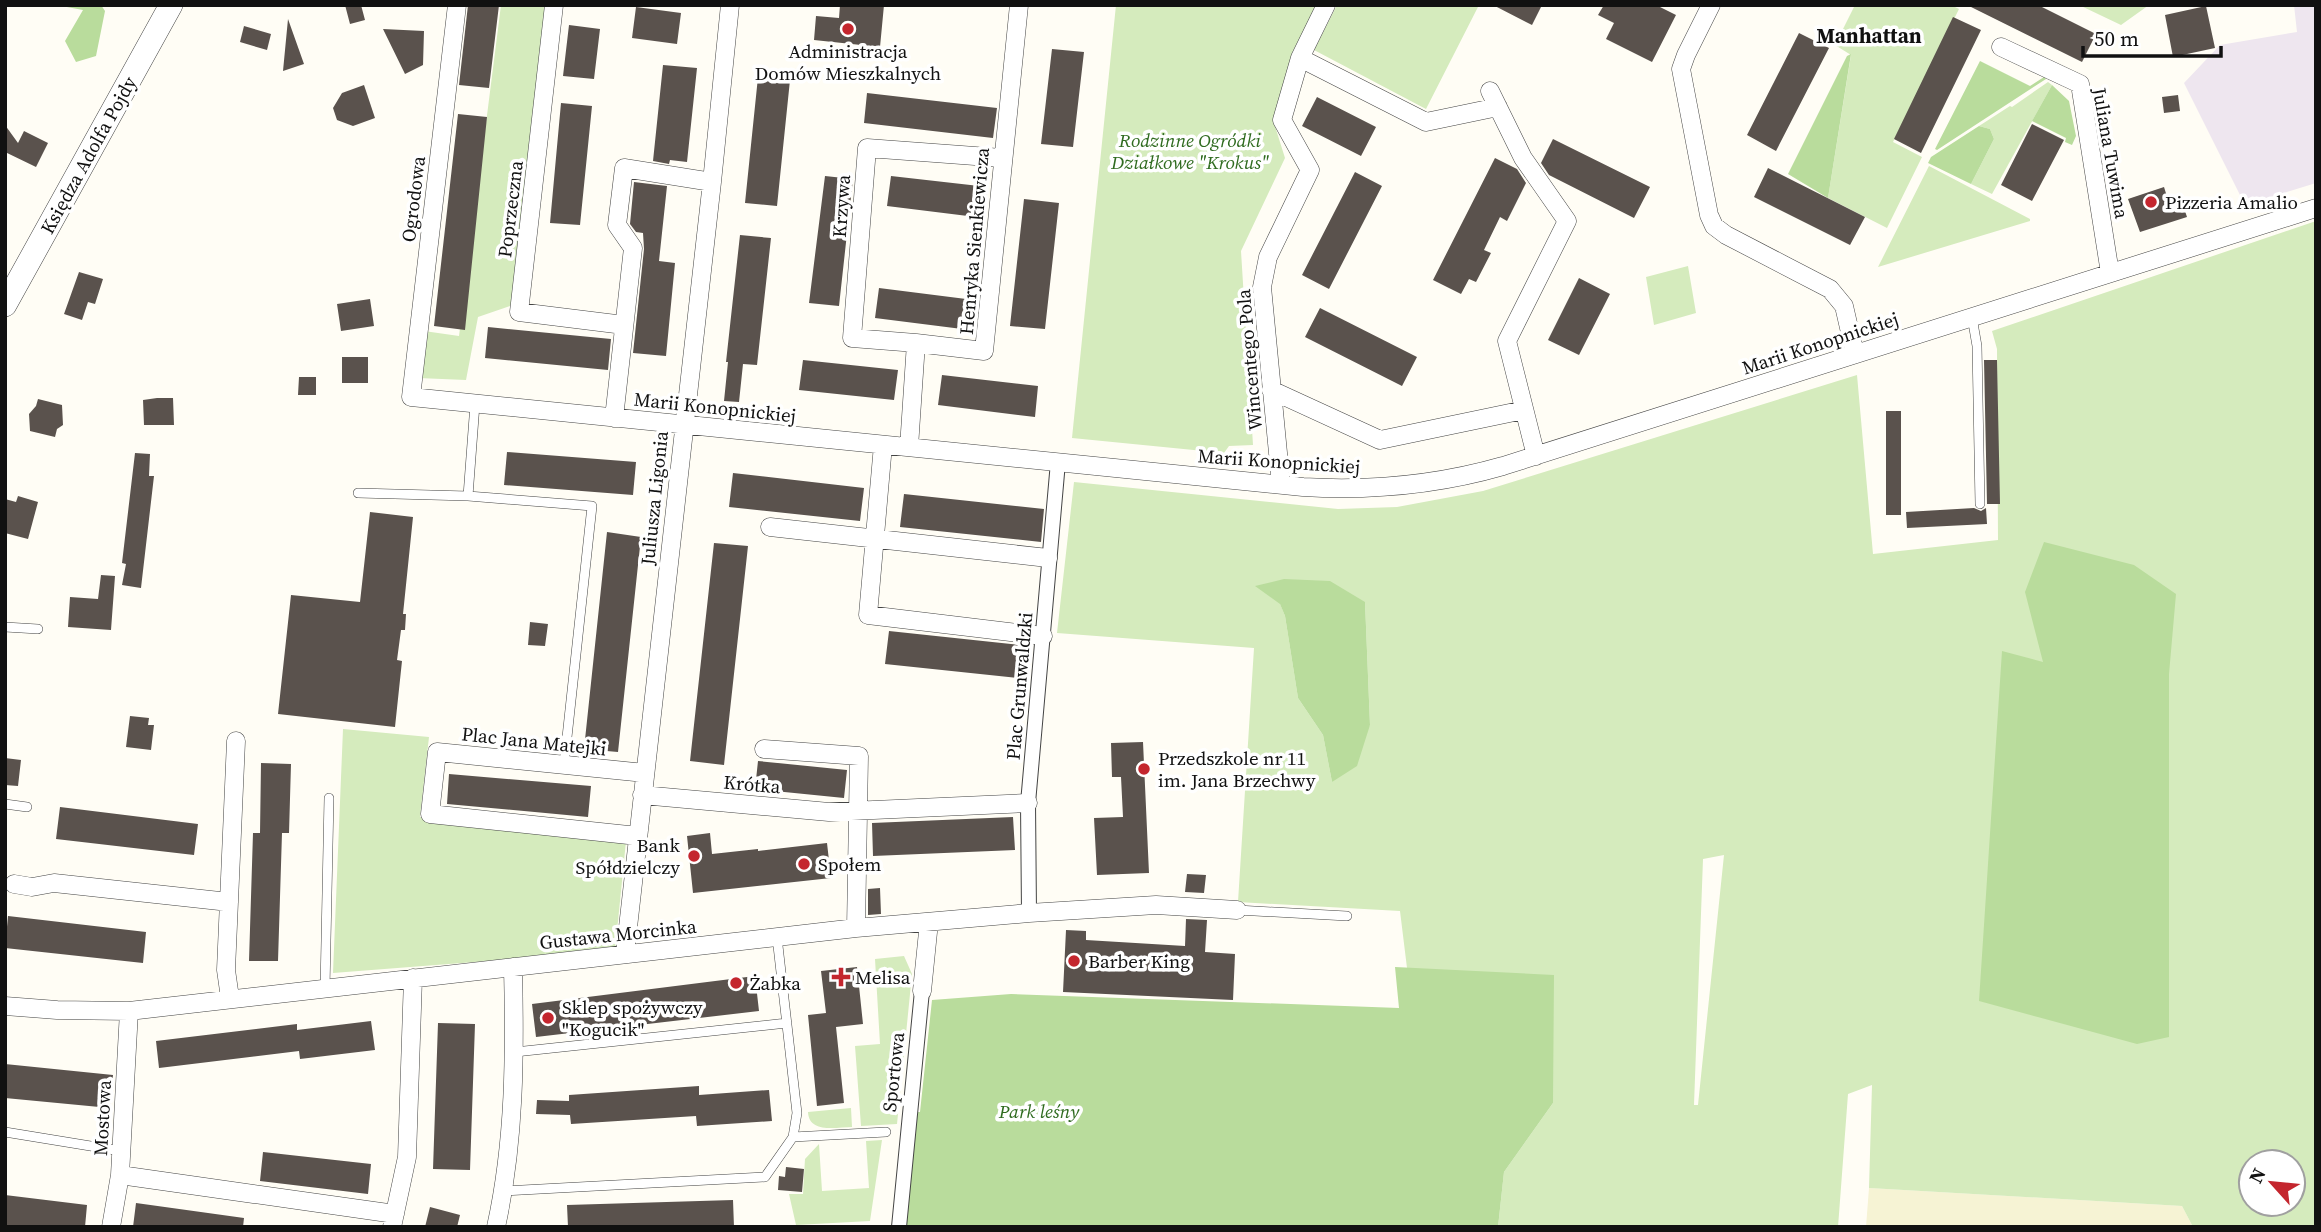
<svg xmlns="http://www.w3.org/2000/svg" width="2321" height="1232" viewBox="0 0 2321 1232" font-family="'Source Serif 4',serif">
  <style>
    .industrial { fill: #eee6ef }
    .farmland { fill: #f6f3d4 }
    .green { fill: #d5ebbd; fill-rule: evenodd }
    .forest { fill: #b9dc9c }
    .building { fill: #5a524d }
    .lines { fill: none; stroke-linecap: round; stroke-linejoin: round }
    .service-casing { stroke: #444; stroke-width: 10 }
    .pedestrian-casing { stroke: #444; stroke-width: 16 }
    .minor-casing { stroke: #444; stroke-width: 19 }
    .tertiary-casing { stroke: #444; stroke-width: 24 }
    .service { stroke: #fff; stroke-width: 9 }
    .pedestrian { stroke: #fff; stroke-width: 14 }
    .minor { stroke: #fff; stroke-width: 18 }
    .tertiary { stroke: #fff; stroke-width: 23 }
    .poi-dot { fill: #c4262e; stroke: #fff; stroke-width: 2.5 }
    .labels { text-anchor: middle; stroke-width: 7; stroke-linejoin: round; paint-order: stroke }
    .poi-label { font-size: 19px; fill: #111; stroke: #fff; text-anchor: start }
    .park-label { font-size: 19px; font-style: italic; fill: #2f6b1f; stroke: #fff }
    .street-label { font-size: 19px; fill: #111; stroke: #fff }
    .neighbourhood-label { font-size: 21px; font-weight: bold; fill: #111; stroke: #fff }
  </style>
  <rect width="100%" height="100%" fill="#fffdf5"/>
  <!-- industrial -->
  <path class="industrial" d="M2294,5H2316V183L2245,205L2184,83L2220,45L2297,32Z"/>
  <!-- farmland -->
  <path class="farmland" d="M1869,1188L2182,1206L2193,1227H1866Z"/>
  <!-- green -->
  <path class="green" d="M501,5H548L513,305L478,317L466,380L418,378L424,331L459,336Z
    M1116,5H1317L1292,53L1274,123L1285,158L1241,251L1253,445L1229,446L1224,453L1072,438Z
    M1337,5H1479L1426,109L1314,50Z
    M1855,5H1951L1959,9L1893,142L1922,157L1887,228L1828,198L1851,55L1835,45Z
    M2079,5H2149L2121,25Z
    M2048,82L2052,85L1992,194L1971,184L1994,139L1990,129L1979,126L2010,106L2012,107Z
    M1929,166L2030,219V221L1878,267Z
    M2316,221V1227H2193L2182,1206L1869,1188L1872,1085L1848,1094L1838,1227H1498L1504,1172L1553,1103L1407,968L1400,911L1238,902L1254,648L1057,633L1074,482L1338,509L1397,507L1483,491L1857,375L1873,554L1998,540L1997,349L1992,331ZM1279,601L1365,602L1370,725L1332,782L1323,735L1298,698L1285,616ZM1724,855L1698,1105H1694L1703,859ZM2251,1162H2293V1204H2251Z
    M1688,266L1696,313L1654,325L1646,277Z
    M343,729L429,737L420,817L626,841L615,951L333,973Z
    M904,956L912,974L897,1124L861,1126L855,1046L880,1044L875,959Z
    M851,1108L852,1127C837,1127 809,1134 808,1112Z
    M882,1140L870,1221L796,1225L789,1194H803L805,1159L819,1144L822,1191L869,1188L866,1141Z"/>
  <!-- forest -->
  <path class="forest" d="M56,5H101L105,11L96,56L76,62L65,41L83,10Z
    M1851,54L1828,198L1788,174L1847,56Z
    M1980,61L2030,86L2044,77L2046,79L1937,150L1935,149Z
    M2052,85L2069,101L2076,136L2072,145L2065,142L2066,138L2032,121Z
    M1979,126L1990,129L1994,139L1971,184L1928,163L1931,157Z
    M2044,542L2134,565L2176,594L2169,674V1037L2137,1044L1979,1001L2002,651L2043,662L2025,592Z
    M1284,579L1330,581L1365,602L1370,725L1357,766L1332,782L1323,735L1298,698L1285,616L1280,604L1255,586Z
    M1395,967L1554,975L1553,1103L1504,1172L1498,1227H896L904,1112H920L932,1000L1011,994L1399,1008Z"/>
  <!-- building -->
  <path class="building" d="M345,5H361L365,20L350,24Z
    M468,5H499L489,88L459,85Z
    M840,5H884L880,47L814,40L816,16L839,18Z
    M1493,5H1542L1532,25Z
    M1604,5H1656L1676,15L1652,62L1606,39L1614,23L1598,15Z
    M1967,5H2038L2096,34L2082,62Z
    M2206,6L2215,48L2173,57L2165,15Z
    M636,7L681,13L677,44L632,38Z
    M1953,17L1981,30L1921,153L1894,139Z
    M288,19L304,64L283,71Z
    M569,25L600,29L594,79L563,76Z
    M244,26L271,34L267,50L240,42Z
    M383,29L424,31L423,65L405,74Z
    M1799,33L1829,48L1776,151L1747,135Z
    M1052,49L1084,52L1073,147L1041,144Z
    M663,65L697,68L687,162L670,160L669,164L653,161Z
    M758,77L790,80L777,206L745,203Z
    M364,85L375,118L353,126L337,120L333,108L342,93Z
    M867,93L997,108L993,138L864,123Z
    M2178,95L2180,111L2164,113L2162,97Z
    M1317,97L1376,127L1361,156L1302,126Z
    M561,103L592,106L580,225L550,223Z
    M458,114L487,117L465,330L434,326Z
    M2032,124L2064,140L2032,201L2001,185Z
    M5,125L18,143L24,131L48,143L36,167L5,152Z
    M1553,139L1650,187L1634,218L1549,175L1541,163Z
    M1495,158L1517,169L1526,183L1507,221L1500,217L1484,250L1491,253L1476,282L1469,279L1461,294L1433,280Z
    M1768,168L1865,217L1850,245L1754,197Z
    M1355,172L1382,186L1329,289L1302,275Z
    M825,176L853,179L839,306L809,303Z
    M891,176L988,187L984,218L887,206Z
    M634,182L667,186L659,261L675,263L666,356L633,353L644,249L643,233L636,232L630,224Z
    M2164,187L2169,203L2181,199L2187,217L2140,232L2128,199Z
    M1024,199L1059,203L1045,329L1010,326Z
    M740,235L771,238L757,365L743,364L739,402L724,401L728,362H726Z
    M79,272L103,279L95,304L88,302L82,320L64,314Z
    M1579,278L1610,294L1579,355L1548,340Z
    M879,288L974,300L970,330L875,318Z
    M370,299L374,326L341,331L337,304Z
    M1320,308L1417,357L1402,386L1305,337Z
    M488,327L611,339L608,370L485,358Z
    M342,357H368V383H342Z
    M803,360L898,370L894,400L799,390Z
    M1984,360H1997L2000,504H1987Z
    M942,375L1038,386L1035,417L938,405Z
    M299,377H316V395H298Z
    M157,398H173L174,425H144L143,400Z
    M38,399L62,405L63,425L57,429L55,437L30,431L29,414L36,406Z
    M1886,411H1901V515H1886Z
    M507,452L636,462L633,495L504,485Z
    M135,453L150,454L149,476H154L141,588L122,585L126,564L122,563Z
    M733,473L864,488L860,521L729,507Z
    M904,494L1044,509L1041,542L900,527Z
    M18,496L38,502L28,539L5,533V499L16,502Z
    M1974,508L1981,511L1986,508L1987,524L1907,528L1906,512Z
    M370,512L413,517L403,614H406L405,630H401L397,660L402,661L395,727L278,714L291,595L360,602Z
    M607,532L641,537L618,752L584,749Z
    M714,543L748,546L724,765L690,761Z
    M101,575L115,576L111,630L68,627L70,597L98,599Z
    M530,622L548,624L545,646L528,645Z
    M889,631L1031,646L1028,679L885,664Z
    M130,716L149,718L148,725H154L151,750L126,747Z
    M1143,742L1149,873L1097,875L1094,818L1123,817L1121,777H1112L1111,743Z
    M5,758L21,760L18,786L5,785Z
    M758,761L847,770L844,798L755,789Z
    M261,763L291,764L289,833H282L278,961H249L253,833H260Z
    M449,774L591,786L588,817L447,804Z
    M60,807L198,824L194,855L56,839Z
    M1013,817L1015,850L873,856L872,823Z
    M710,833L712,854L758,849V851L827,843L831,878L693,893L687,836Z
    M1187,874L1206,875L1204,893L1185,892Z
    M880,888L881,914L868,915V889Z
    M8,916L146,932L143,963L5,948Z
    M1186,919L1207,920L1205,952L1235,954L1233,1000L1063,992L1066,930L1086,931V940L1185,946Z
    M857,967L863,1024L836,1027L844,1103L817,1106L808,1015L826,1013L821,971Z
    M755,976L759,1011L536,1037L532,1004Z
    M371,1021L375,1050L300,1059L299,1051L159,1068L156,1041L297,1024V1030Z
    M438,1023L475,1024L470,1170L433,1169Z
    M5,1064L113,1075L110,1108L5,1098Z
    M699,1086V1095L769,1090L772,1121L697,1126L696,1116L571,1124L570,1115L536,1114L537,1100L569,1101V1095Z
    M263,1152L371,1164L368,1194L260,1181Z
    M786,1167L804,1169L802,1192L778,1190L779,1176L785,1177Z
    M5,1195L87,1205L85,1227H5Z
    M733,1200L734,1227H568L567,1205Z
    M136,1203L244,1218L243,1227H133Z
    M430,1207L460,1215L457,1227H425Z"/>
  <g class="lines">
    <defs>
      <path id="service" d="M1972,317L1977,346L1980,504
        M358,493L468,496L592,506L564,765
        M468,496L475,404
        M5,627L38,629
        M5,804L27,807
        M1237,910L1347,916
        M325,988L329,798
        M515,1052L787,1023
        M5,1132L121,1151
        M793,1137L886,1132
        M504,1191L765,1177L793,1137L797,1113L777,937"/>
      <path id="pedestrian" d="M1029,913L1028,803L1058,462
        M899,1227L922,991"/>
      <path id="minor" d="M457,5L411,397L1303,487C1371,491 1437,485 1503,466L2316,208
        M554,5L519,312L624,325
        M1711,5L1686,55L1681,69L1709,215L1714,226L1726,235L1830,289L1844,306L1855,354
        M2001,47L2080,84L2110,273
        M1300,58L1426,122L1498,107
        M1490,91L1523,158L1567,221L1507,341L1536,456
        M916,343L852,338L867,148L1002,158
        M1271,390L1380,440L1524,410
        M614,418L633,248L617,225L624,168L712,182
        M883,445L868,615L1043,636
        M909,447L916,343L984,351L1019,5
        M1281,484L1262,287L1268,257L1310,170L1282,120L1300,58L1326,5
        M770,527L1048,558
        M764,749L859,756L856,928
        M642,795L829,812L1028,803
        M638,836L430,814L437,752L645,773
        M14,884L32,887L54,883L229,902
        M625,954L712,182L730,5
        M922,991L929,922
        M230,998L226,970L236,741
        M5,1006L57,1010L129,1011L856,928L1029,913L1156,905L1237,910
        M120,1175L395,1214
        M111,1227L120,1175L129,1011
        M392,1227L407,1157L413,978
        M496,1227C515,1141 515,1054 513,967"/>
      <path id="tertiary" d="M5,305L171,5"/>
    </defs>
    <!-- service casing -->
    <use href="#service" class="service-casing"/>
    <!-- pedestrian casing -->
    <use href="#pedestrian" class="pedestrian-casing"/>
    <!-- minor casing -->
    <use href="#minor" class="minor-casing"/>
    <!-- tertiary casing -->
    <use href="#tertiary" class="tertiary-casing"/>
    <!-- service -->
    <use href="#service" class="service"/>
    <!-- pedestrian -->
    <use href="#pedestrian" class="pedestrian"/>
    <!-- minor -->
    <use href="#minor" class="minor"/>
    <!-- tertiary -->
    <use href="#tertiary" class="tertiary"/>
  </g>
  <!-- markers -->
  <g class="poi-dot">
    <circle cx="848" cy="29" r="7"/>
    <circle cx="2151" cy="202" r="7"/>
    <circle cx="1144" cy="769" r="7"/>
    <circle cx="694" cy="856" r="7"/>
    <circle cx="804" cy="864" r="7"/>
    <circle cx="1074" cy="961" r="7"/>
    <path d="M837.5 966.5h7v7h7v7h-7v7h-7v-7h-7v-7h7z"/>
    <circle cx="736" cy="983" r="7"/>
    <circle cx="548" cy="1018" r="7"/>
  </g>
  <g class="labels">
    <!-- poi labels -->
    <g class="poi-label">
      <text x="848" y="58" text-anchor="middle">Administracja<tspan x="848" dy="22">Domów Mieszkalnych</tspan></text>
      <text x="2165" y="209">Pizzeria Amalio</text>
      <text x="1158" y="765">Przedszkole nr 11<tspan x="1158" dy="22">im. Jana Brzechwy</tspan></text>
      <text x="680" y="852" text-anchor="end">Bank<tspan x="680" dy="22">Spółdzielczy</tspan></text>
      <text x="818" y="871">Społem</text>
      <text x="1088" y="968">Barber King</text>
      <text x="855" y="984">Melisa</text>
      <text x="750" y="990">Żabka</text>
      <text x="562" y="1014">Sklep spożywczy<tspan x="562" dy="22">"Kogucik"</tspan></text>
    </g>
    <!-- park labels -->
    <g class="park-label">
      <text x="1190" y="147">Rodzinne Ogródki<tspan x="1190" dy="22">Działkowe "Krokus"</tspan></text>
      <text x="1039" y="1118">Park leśny</text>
    </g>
    <!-- street labels -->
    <g class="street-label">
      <text transform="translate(2111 153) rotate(80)" y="7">Juliana Tuwima</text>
      <text transform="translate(88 155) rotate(-61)" y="7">Księdza Adolfa Pojdy</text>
      <text transform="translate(413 199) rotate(-83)" y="7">Ogrodowa</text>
      <text transform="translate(841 206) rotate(-86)" y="7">Krzywa</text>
      <text transform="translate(510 209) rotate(-83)" y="7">Poprzeczna</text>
      <text transform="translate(974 241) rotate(-85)" y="7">Henryka Sienkiewicza</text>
      <text transform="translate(1820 343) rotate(-18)" y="7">Marii Konopnickiej</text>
      <text transform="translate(1249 360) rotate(-95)" y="7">Wincentego Pola</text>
      <text transform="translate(715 407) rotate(6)" y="7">Marii Konopnickiej</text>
      <text transform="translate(1279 461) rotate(4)" y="7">Marii Konopnickiej</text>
      <text transform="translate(654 498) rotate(-84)" y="7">Juliusza Ligonia</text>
      <text transform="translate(1019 686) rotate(-85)" y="7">Plac Grunwaldzki</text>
      <text transform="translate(534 741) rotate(6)" y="7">Plac Jana Matejki</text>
      <text transform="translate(752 784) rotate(5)" y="7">Krótka</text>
      <text transform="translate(618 934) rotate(-6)" y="7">Gustawa Morcinka</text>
      <text transform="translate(893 1072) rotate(-84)" y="7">Sportowa</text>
      <text transform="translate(102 1118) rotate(-87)" y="7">Mostowa</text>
    </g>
    <!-- neighbourhood labels -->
    <g class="neighbourhood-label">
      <text x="1869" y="43">Manhattan</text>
    </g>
  </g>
  <!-- border -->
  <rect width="2321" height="1232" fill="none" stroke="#111111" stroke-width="14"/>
  <!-- north arrow -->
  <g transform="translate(2272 1183) rotate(297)"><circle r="33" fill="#ffffff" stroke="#a0a0a0" stroke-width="2"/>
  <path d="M0-5L12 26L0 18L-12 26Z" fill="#c4262e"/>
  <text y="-10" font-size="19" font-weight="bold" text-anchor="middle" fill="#111111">N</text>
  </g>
  <!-- scale -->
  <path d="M2083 46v10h138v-10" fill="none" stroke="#111111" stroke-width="3.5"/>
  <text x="2094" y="46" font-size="21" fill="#111111" stroke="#ffffff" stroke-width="5" paint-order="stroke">50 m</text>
</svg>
